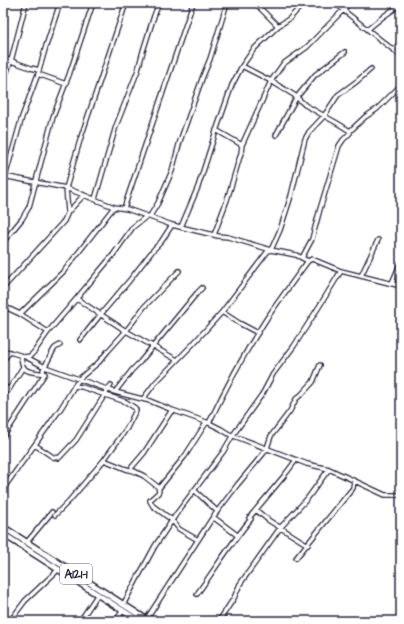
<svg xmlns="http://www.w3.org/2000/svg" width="404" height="624" viewBox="0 0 404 624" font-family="'Architects Daughter',sans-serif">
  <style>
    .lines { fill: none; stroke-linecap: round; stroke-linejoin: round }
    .minor-casing { stroke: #22223b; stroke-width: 6 }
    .highway-casing { stroke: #22223b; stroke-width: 8 }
    .minor { stroke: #fff; stroke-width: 3.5 }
    .highway { stroke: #fff; stroke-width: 5 }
    .labels { text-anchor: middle; stroke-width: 3; stroke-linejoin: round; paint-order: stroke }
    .shield { fill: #fff; stroke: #646476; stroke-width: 1 }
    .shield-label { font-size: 12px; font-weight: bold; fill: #22223b }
  </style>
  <rect width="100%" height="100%" fill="#fff"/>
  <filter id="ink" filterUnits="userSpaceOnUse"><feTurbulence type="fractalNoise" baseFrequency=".025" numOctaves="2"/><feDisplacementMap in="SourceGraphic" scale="8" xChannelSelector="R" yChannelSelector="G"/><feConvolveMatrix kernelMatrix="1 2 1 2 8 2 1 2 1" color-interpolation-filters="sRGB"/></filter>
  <g filter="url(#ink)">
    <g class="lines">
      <defs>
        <path id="minor" d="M336,3L343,10L401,56
          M278,26L289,19L304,3
          M368,29L384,16L397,7L401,3
          M394,50L401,42
          M3,58L31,68L39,70
          M242,66L271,81L283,64L307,47L350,3
          M38,74L66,84
          M3,82L11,61L26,3
          M216,130L242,145L271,81L294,95L305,105L337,123L350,131V133L343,140L339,146L320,209L312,239L302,258
          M350,131L365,117L377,109L401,85
          M276,135L296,98L315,75L345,52
          M3,176L66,188L114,207L127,209L172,225L218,236L228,237L271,250L296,255L308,261
          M3,184L22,117L38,74L46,46L60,3
          M95,199L116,126L138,70L143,51L154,16L159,3
          M124,208L193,3
          M68,212L66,188L81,137L126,3
          M150,216L158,203L172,171L180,141L203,76L210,59L227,3
          M181,227L198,187L215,134L232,85L242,66L254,49L278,26L255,3
          M214,235L227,200L241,153L242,145
          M3,242L22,219L29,207L53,117L69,75L93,3
          M341,271L401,286
          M361,276L378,240
          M392,283L401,262
          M3,288L64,221L68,212L84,195
          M77,299L126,331L177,360
          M3,306L20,314L48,332
          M222,312L239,323L258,333
          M20,314L64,271L114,207
          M80,340L101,314L129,281L154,249L161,242L172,225
          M3,350L26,357L45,367L115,392L150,401L172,410L209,423L221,429L229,434L307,464L329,469L385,495H401
          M21,356C22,374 29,371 45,374
          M26,357L30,356L34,352L48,332L72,304L113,255L133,227L147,216
          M3,360L10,352
          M74,386L82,387L126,402L135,408L136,410L127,428L104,460L126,469L134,471L144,476L158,487L159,491L158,493L150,500V501L153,506L172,520L179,529L198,540
          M8,391L23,367
          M115,392L132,370L140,362L197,293L202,288
          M3,394L8,388
          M143,399L155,383L193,344L222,312L268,251L271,250L280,230L291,196L305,139L309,132L324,116L338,95L356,82L371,69
          M3,437L44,375L43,370L53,351L55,348L60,345
          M35,445L53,457L59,458L76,440L111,385
          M132,467L144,453L172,410
          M3,489L61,408L75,385L80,378L99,362L108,351L126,331L144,307L179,271
          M194,490L217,511
          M256,510L268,520L308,545
          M55,515L69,501L104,460
          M213,517L237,535
          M249,518L284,476L296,460
          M27,542L52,512
          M296,558L353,488L354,481
          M197,594C215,569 231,543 251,519
          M123,605L155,546L177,513L223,452L233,435L263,393L273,374L294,346L322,302L341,271L312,259L308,261C294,280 280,299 267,318C245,352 226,387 209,423H206L185,456L159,488
          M146,620L196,543L213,517L238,484L263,454L267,448L271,436L290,411L296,399L302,394L313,382L320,365
          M10,621L25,601L59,569
          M80,621L98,594
          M116,621L123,610
          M219,621L234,598L240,584L280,528L307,499L329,469"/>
        <path id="highway" d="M3,527L149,621
          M3,534L139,621"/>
      </defs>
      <!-- minor casing -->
      <use href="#minor" class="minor-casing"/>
      <!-- highway casing -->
      <use href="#highway" class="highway-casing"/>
      <!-- minor -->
      <use href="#minor" class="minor"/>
      <!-- highway -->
      <use href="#highway" class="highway"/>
    </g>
  </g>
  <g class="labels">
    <!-- shield labels -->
    <rect class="shield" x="60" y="564" width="32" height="20" rx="3"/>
    <g class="shield-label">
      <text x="76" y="578">A121-1</text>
    </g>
  </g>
  <!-- margin -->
  <rect width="404" height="624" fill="none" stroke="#fff" stroke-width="16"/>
  <rect x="8" y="8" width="388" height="608" fill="none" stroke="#22223b" stroke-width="1.5" filter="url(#ink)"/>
</svg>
